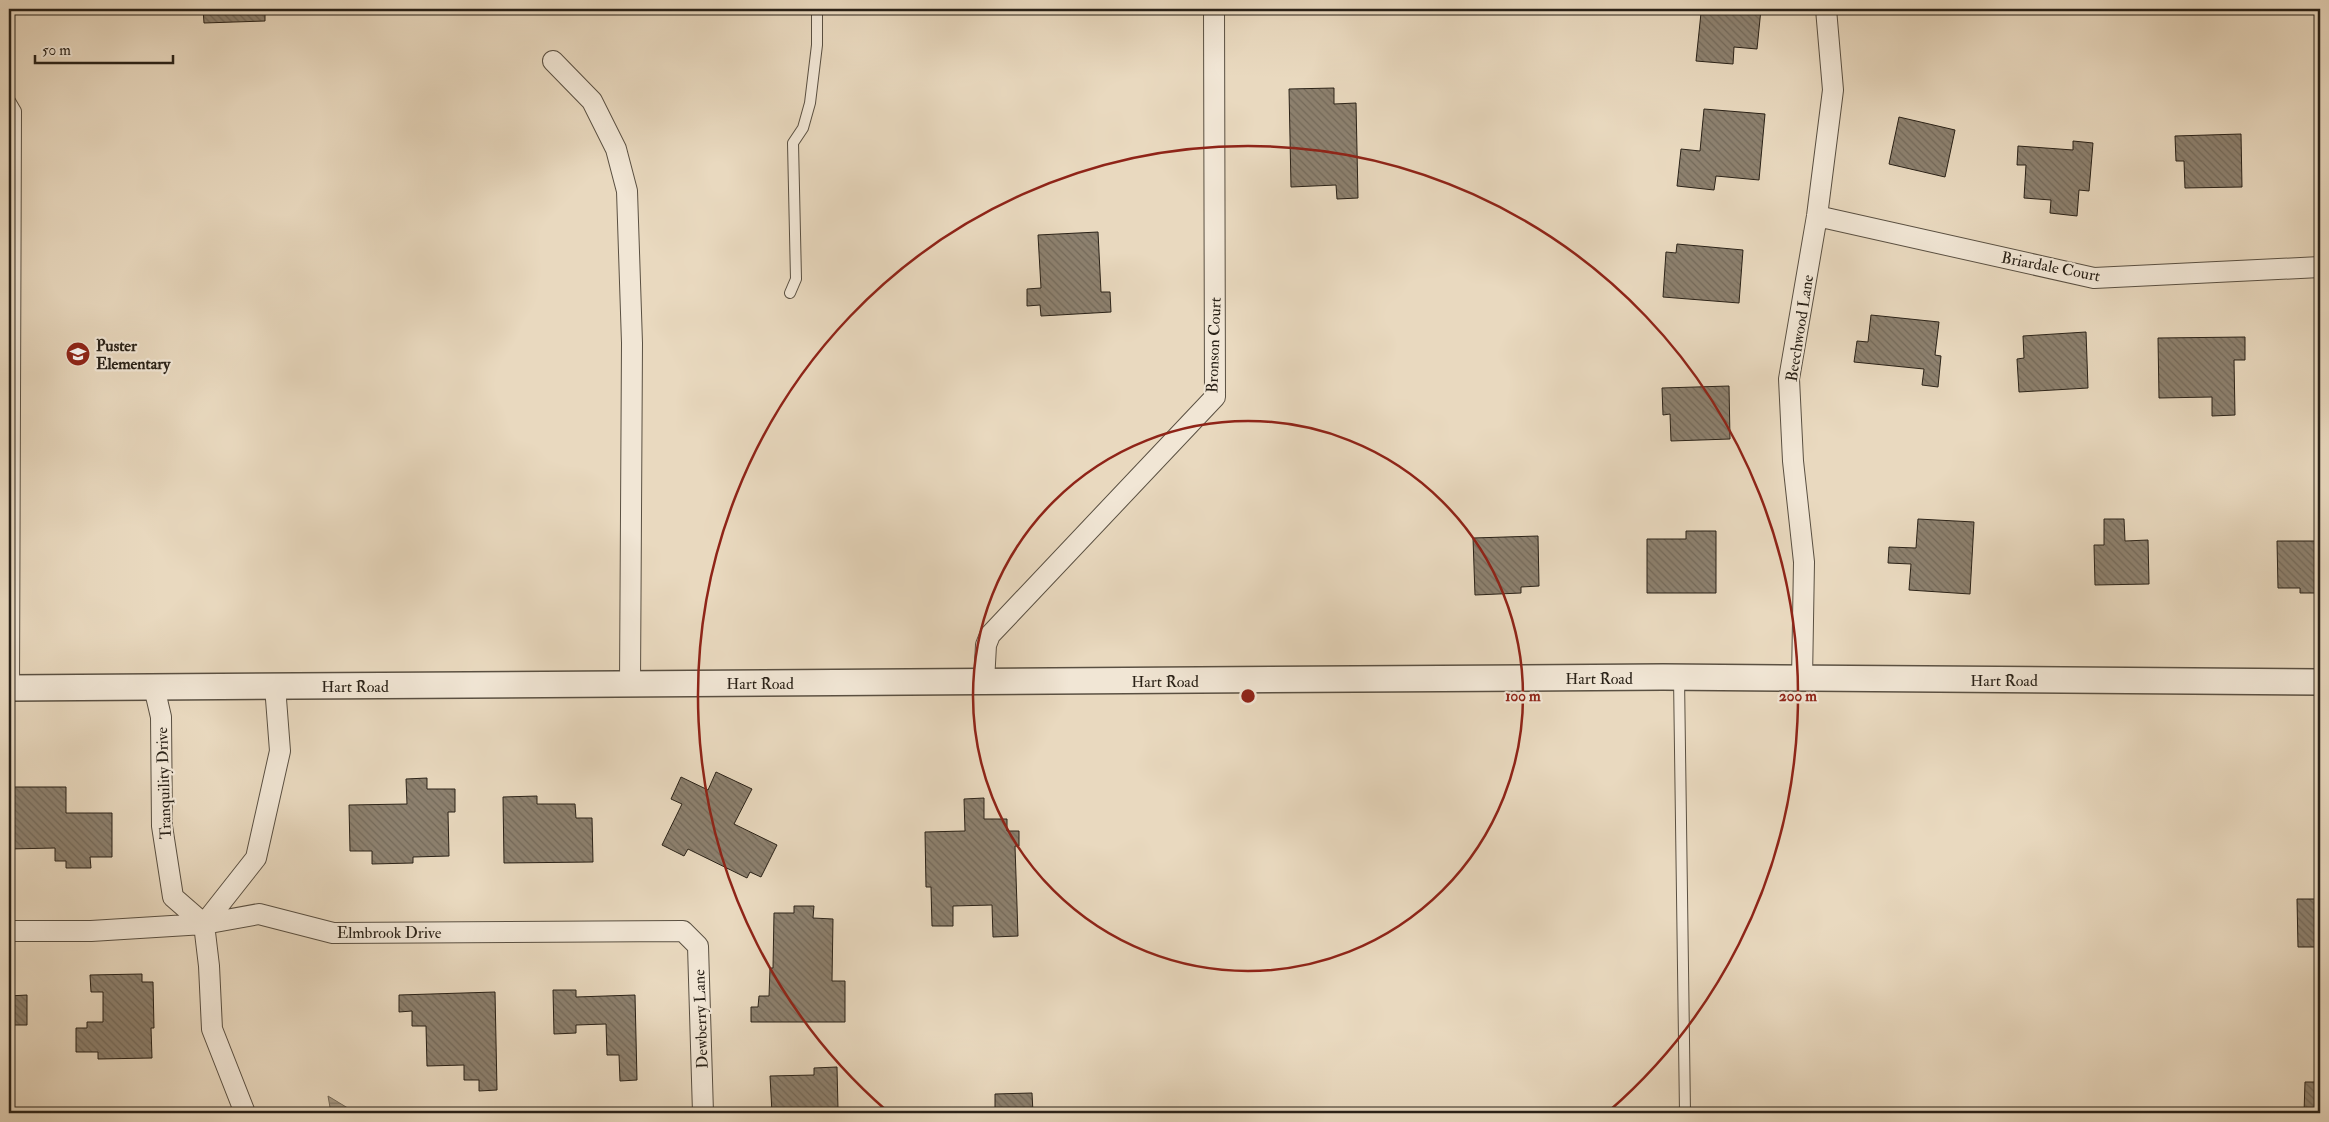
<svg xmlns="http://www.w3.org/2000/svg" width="2329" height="1122" viewBox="0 0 2329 1122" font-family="'IM FELL Double Pica',serif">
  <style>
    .water { fill: url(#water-rules); stroke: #766b5a }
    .building { fill: url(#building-back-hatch); stroke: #2a2218 }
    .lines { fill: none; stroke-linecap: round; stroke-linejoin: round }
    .service-casing { stroke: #5a5042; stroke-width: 12 }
    .minor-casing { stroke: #5a5042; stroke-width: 22 }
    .tertiary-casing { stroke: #5a5042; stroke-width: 28 }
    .service { stroke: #f1e6d5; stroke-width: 10 }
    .minor { stroke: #f1e6d5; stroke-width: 20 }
    .tertiary { stroke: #f1e6d5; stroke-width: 25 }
    .ring { fill: none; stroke: #8f2418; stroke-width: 2.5 }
    .labels { text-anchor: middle; stroke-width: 4.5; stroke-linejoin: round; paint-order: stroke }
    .street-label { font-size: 16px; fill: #2a2218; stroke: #f1e6d5 }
    .poi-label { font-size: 16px; font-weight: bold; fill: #2a2218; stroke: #f1e6d5; text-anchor: start }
    .centre { fill: #8f2418; stroke: #f1e6d5; stroke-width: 2.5 }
    .ring-label { font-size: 15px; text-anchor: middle; font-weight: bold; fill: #8f2418; stroke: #f1e6d5; stroke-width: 4.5; stroke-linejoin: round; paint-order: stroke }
  </style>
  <defs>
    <pattern id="water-rules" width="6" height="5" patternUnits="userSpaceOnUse" patternTransform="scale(1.25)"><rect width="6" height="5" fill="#a89b86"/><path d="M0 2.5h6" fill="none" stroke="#897e6d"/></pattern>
    <pattern id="building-back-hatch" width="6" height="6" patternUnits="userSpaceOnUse" patternTransform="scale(1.25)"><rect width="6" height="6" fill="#8d816f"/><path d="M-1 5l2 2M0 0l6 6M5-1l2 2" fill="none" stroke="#73695a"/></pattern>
  </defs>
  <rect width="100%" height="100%" fill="#e9d9bf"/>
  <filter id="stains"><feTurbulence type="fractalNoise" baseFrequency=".004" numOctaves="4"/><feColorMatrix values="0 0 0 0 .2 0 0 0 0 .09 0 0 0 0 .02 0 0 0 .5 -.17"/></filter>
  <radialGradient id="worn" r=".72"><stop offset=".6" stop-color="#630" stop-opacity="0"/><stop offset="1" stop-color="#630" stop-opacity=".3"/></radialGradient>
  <!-- water -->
  <path class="water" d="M328,1096L356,1113H331Z"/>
  <!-- building -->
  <path class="building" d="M203,9H265V21L204,23Z
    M1705,9H1761L1757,49L1734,47L1733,64L1696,61L1701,13H1705Z
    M1334,88V104L1356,103L1358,198L1337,199L1336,185L1291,187L1289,89Z
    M1704,109L1765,114L1759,180L1716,176L1714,190L1677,186L1681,149L1700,151Z
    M1899,117L1955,130L1945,177L1889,164Z
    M2241,134L2242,187L2185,188L2184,161H2176L2175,136Z
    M2073,141L2093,143L2089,191L2079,190L2077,216L2050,213L2051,200L2024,198L2026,165H2017L2018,146L2073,150Z
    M1098,232L1101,292H1110L1111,312L1041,316L1040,305L1027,306V289L1041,288L1038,235Z
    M1677,244L1743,250L1739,303L1663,297L1666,252L1676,253Z
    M1871,315L1939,322L1935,355L1941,356L1938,387L1922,385L1924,369L1854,362L1857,341L1868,342Z
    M2086,332L2088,388L2019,392L2017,359L2024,358L2023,336Z
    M2245,337V360H2234L2235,415L2212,416V397L2159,398L2158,338Z
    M1729,386L1730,439L1671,441L1670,414L1663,415L1662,388Z
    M1918,519L1974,522L1970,594L1909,590L1911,564L1888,563L1889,547L1916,548Z
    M2104,519H2124L2125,541L2148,540L2149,584L2095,585L2094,545H2104Z
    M1686,531H1716V593H1647V539H1686Z
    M1538,536L1539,586L1521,587V593L1475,595L1473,538Z
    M2277,541H2320V593H2300V588H2278Z
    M716,772L752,789L734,824L777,845L761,877L750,872L747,878L688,849L684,856L662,845L682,804L671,799L681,777L708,790Z
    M427,778V789H455V812H448L449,856L413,857V863L372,864V851H350L349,805L407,804L406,779Z
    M9,787H66V813H112V857H90L91,868H66V861H55V848L9,849Z
    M537,796V804H575L576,818H592L593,862L504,863L503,797Z
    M984,798V819H1007V831H1019V846H1015L1018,936L993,937L992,905L953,906V926H932L931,887H926L925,832L965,831L964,799Z
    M2297,899H2320V947H2298Z
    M794,906H814L813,918L833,919L832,981H845V1022H751V1007H758L759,996H769L770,968H773L774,913H794Z
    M142,974V982H153L154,1028H151L152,1058L98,1059V1052H76V1028H87V1022H103V992H91L90,975Z
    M553,990H576V997L635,995L637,1080L620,1081L619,1055H607L606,1024L576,1025V1033L554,1034Z
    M495,992L497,1090L479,1091V1080H464V1065L427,1066L426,1026H412V1011L399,1012V995Z
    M27,995V1025H9V996Z
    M837,1067L838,1109L801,1110V1113H772L770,1076L814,1075V1068Z
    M2305,1082H2320V1113H2304Z
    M1032,1093L1033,1113H995V1094Z"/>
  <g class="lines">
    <defs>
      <path id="service" d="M9,99L16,111L14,687
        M790,293L796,279L793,143L803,128L810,103L817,45V9
        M1679,677L1685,1113"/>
      <path id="minor" d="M553,61L592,101L616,149L627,191L632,343L630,684
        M1817,216L2094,278L2320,267
        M1802,679L1804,562L1793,461L1789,379L1817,216L1833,90L1826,9
        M984,682L986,645L990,635L1215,397L1214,9
        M154,687L161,717L162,826L173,897L204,924L209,966L212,1029L245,1113
        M204,924L256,858L280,751L275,686
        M9,931H91L204,924L259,914L333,933L683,931L698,946L703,1113"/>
      <path id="tertiary" d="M9,688L1663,677L2320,682"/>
    </defs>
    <!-- service casing -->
    <use href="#service" class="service-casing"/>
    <!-- minor casing -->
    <use href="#minor" class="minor-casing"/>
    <!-- tertiary casing -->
    <use href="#tertiary" class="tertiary-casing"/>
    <!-- service -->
    <use href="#service" class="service"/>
    <!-- minor -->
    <use href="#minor" class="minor"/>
    <!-- tertiary -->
    <use href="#tertiary" class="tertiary"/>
  </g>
  <!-- distance rings -->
  <g class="ring">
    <circle cx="1248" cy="696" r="275"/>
    <path d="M887 1111A550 550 0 1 1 1609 1111"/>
  </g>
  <!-- icons -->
  <defs>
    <symbol id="school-disc" viewBox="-11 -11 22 22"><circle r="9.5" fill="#8f2418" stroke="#f1e6d5"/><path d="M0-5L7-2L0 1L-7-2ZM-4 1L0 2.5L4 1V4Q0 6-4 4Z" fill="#fff"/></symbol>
  </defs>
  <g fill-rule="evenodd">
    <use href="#school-disc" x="64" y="340" width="28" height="28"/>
  </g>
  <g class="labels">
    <!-- street labels -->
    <g class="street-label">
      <text transform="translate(2051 266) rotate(11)" y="6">Briardale Court</text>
      <text transform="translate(1799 328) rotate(-81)" y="6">Beechwood Lane</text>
      <text transform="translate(1213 345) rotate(-88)" y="6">Bronson Court</text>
      <text x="1599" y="684">Hart Road</text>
      <text x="2004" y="686">Hart Road</text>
      <text x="1165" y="687">Hart Road</text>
      <text x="760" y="689">Hart Road</text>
      <text x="355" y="692">Hart Road</text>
      <text transform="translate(163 783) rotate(-92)" y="6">Tranquility Drive</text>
      <text x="389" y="938">Elmbrook Drive</text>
      <text transform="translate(700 1019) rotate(-92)" y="6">Dewberry Lane</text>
    </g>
    <!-- poi labels -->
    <g class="poi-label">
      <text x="96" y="351">Puster<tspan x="96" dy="18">Elementary</tspan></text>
    </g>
  </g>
  <circle cx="1248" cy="696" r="8" class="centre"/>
  <g class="ring-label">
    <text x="1523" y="701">100 m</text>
    <text x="1798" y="701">200 m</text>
  </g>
  <!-- margin -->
  <rect width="2329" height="1122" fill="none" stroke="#e9d9bf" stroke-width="30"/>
  <rect x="10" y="10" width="2309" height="1102" fill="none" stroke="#2a2218" stroke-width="2.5"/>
  <rect x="15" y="15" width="2299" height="1092" fill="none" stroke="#2a2218"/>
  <!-- scale -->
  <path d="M35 55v8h138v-8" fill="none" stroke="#2a2218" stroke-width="2.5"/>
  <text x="42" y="55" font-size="15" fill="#2a2218" stroke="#f1e6d5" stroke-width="4" paint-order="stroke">50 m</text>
  <rect width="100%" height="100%" filter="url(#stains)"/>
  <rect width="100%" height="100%" fill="url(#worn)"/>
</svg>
